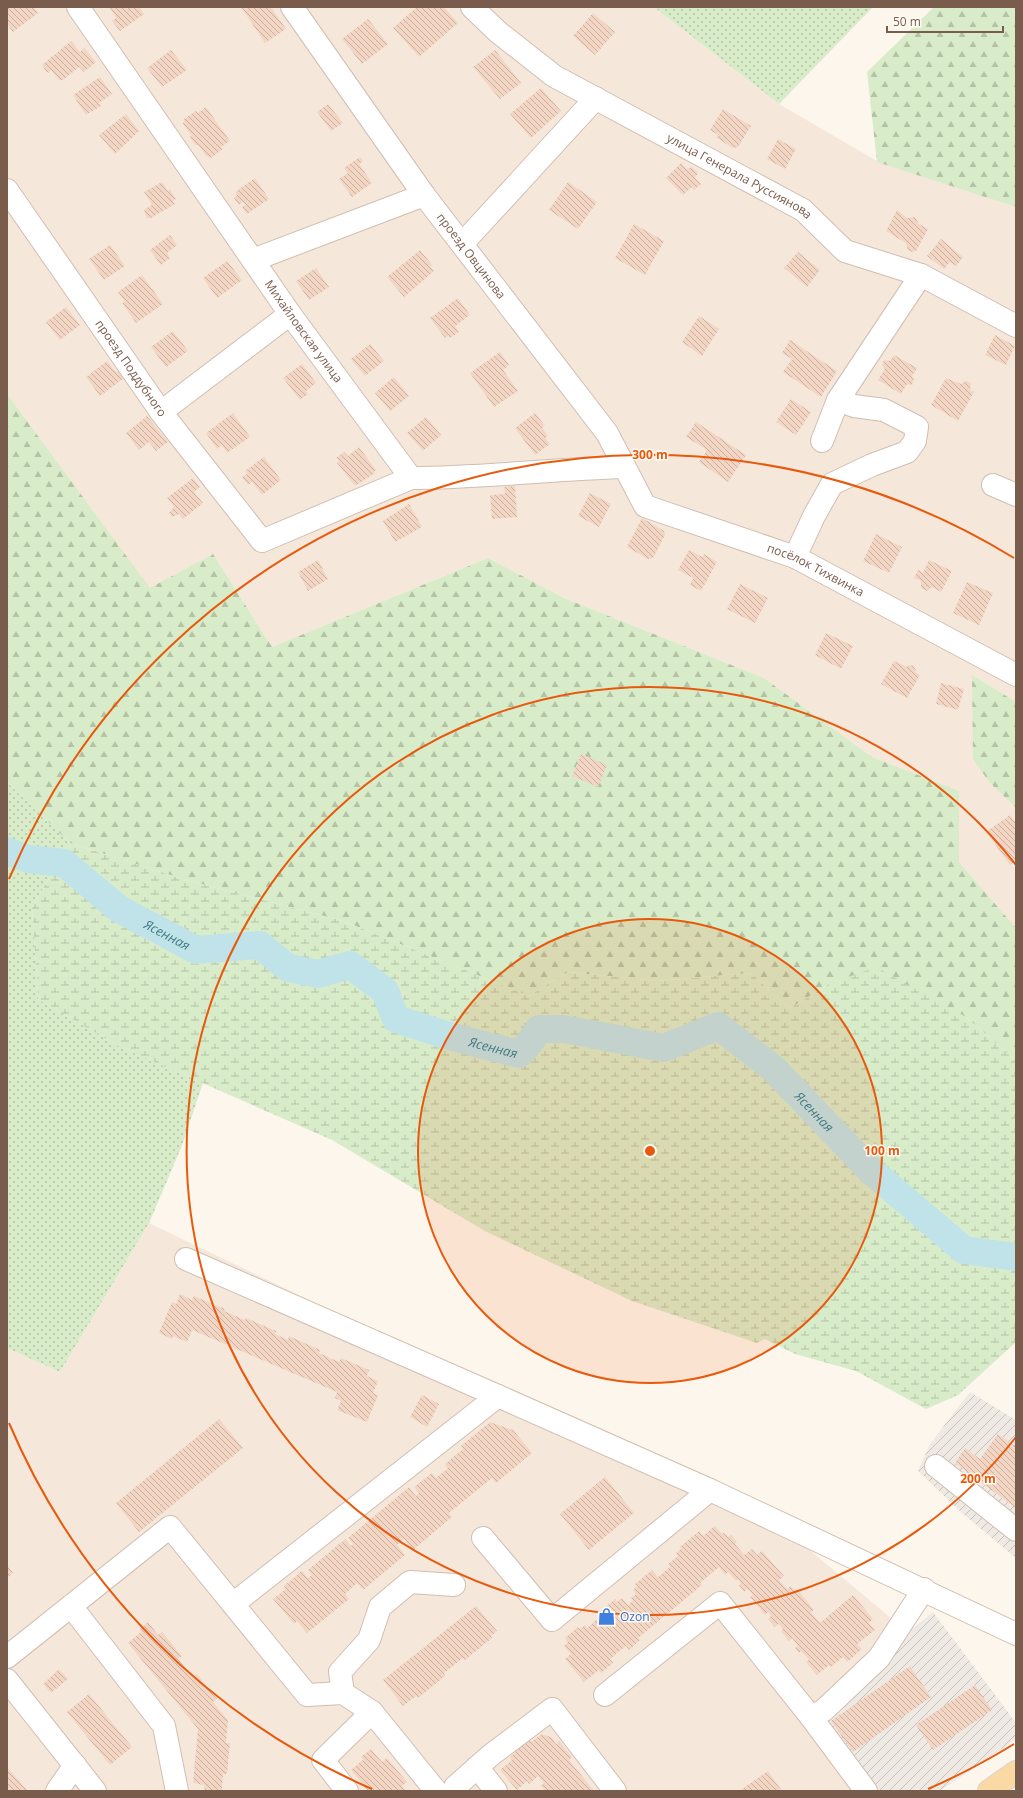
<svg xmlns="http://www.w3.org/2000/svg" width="1023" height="1798" viewBox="0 0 1023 1798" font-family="'Open Sans',sans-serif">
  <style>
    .residential { fill: #f5e8da }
    .industrial { fill: url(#industrial-furrows) }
    .grass { fill: url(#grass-dots) }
    .forest { fill: url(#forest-firs) }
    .wetland { fill: url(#wetland-marsh) }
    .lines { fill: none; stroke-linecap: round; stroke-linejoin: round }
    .river { stroke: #bfe3e8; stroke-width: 28 }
    .building { fill: url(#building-back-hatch) }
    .minor-casing { stroke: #d1beb0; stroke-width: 24 }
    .major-casing { stroke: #dad1cd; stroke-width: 24 }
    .minor { stroke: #fff; stroke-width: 22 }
    .major { stroke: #fbd9a5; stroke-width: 22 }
    .ring { fill: none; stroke: #e8590c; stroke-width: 2 }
    .labels { text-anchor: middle; stroke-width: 3; stroke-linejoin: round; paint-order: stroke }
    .street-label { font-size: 12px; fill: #7a5c4d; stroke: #fffaf3 }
    .shop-label { font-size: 12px; fill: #366cbe; stroke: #fffaf3; text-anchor: start }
    .water-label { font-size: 13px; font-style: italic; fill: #437c86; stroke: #fffaf3 }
    .centre { fill: #e8590c; stroke: #fffaf3; stroke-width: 2 }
    .ring-label { font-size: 12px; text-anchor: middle; font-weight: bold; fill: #e8590c; stroke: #fffaf3; stroke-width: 3; stroke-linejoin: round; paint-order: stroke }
  </style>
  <defs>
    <pattern id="industrial-furrows" width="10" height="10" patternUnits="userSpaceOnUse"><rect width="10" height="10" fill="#efe9e4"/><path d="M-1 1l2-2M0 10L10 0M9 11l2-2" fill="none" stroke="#c7c0bb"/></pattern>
    <pattern id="grass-dots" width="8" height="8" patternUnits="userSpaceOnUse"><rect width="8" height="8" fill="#d8ecc9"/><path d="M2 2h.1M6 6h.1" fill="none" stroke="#b4c2a5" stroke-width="1.8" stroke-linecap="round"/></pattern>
    <pattern id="forest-firs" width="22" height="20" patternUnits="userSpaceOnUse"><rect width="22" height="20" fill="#d8ecc9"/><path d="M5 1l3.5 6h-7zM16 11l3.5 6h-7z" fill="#b4c2a5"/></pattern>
    <pattern id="wetland-marsh" width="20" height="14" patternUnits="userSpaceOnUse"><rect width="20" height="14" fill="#d8ecc9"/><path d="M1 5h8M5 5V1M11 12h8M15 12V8" fill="none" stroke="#b4c2a5"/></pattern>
    <pattern id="building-back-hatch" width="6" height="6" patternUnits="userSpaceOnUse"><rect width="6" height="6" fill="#f3d5c3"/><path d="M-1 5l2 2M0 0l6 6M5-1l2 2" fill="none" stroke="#cab0a1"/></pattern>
  </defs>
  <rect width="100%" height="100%" fill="#fdf6ec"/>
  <!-- residential -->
  <path class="residential" d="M7,7H654L779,104L877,161L1016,207V702L973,676L990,783L1016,808V928L959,862L958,791L872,757L764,678L564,598L488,558L272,647L213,554L150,589L7,394Z
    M149,1223L600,1440L769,1516L904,1629L859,1791H7V1348L60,1372Z"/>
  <!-- industrial -->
  <path class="industrial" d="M970,1392L1016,1420V1558L963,1514L918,1471L930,1444Z
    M933,1612L1016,1723V1739L940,1791H859L806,1714Z"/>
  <!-- grass -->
  <path class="grass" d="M654,7H873L779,104Z
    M7,782L70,843L32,907L38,999L118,1046L203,1083L181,1148L149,1223L60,1372L7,1348Z"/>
  <!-- forest -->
  <path class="forest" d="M934,7H1016V207L877,162L867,72Z
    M7,394L150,588L213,554L272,647L488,558L564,598L764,678L872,757L959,791V862L1016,928V1061L966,1017L829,984L789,1009L751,973L656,981L568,972L529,996L343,921L186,880L70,843L7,782Z
    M972,675L1016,702V808L990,783L973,759Z"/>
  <!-- wetland -->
  <path class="wetland" d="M70,843L186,880L343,921L529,996L568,972L656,981L751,973L789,1009L829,984L876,967L966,1017L1016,1061V1342L958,1395L926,1409L856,1371L795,1354L765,1339L757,1343L632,1301L485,1231L332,1140L118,1046L38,999L32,907Z"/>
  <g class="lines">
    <!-- river -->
    <path class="river" id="s1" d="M7,851L28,859L64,863L119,909L196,950L260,945L288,968L318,974L350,965L385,991L396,1019L449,1036L519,1054L530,1042L539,1029H564L664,1048L718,1026L773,1068L870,1170L964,1250L1016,1257"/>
  </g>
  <!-- building -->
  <path class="building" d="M7,7H34L38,13L13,32L7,24V17L9,16L7,13Z
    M112,7H139L144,14L120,31L112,21L116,18L110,8Z
    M241,7H271L286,29L265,43Z
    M417,7H444L458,23L419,57L393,28Z
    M593,13L615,32L595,55L573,36Z
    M368,19L388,44L362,64L342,39Z
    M71,41L80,52L84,48L96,62L84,72L79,67L63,80H59L51,70L48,73L46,71L42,65Z
    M171,50L187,70L162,87L147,68Z
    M495,50L521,83L500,99L473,67Z
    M100,77L112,94L99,103L101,106L86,115L73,95Z
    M541,88L561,111L531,138L510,114Z
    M328,104L343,123L331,131L317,112Z
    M206,107L230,141L221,147L223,149L211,158L206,156L199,146L196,145L190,138L191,135L183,124L184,119L196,111L198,113Z
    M723,109L751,126L738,147L733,148L717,138L718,135L710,130Z
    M126,114L139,131L115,154L99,135Z
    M778,139L796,149L785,169L767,159Z
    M360,157L363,161L359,164L372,183L352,197L339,179L348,173L344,168Z
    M681,163L687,169L692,167L698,173L695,178L701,184L694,190L692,187L683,195L666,178Z
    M255,178L269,199L247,214L242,207L245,205L243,202L239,205L234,198L237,195L235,192Z
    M162,182L168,191L170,189L176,199L173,201L175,204L151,218H147L144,212L145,209L152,205L144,192Z
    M568,182L597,202L578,229L549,210Z
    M897,210L907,218L915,217L919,224L928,229L916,251L912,252L908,250L906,243L886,231Z
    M634,224L664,241L645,275L615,258Z
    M170,235L177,245L167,253L170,258L161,265L150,250Z
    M941,239L963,257L956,266L950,262L944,269L927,256Z
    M110,245L125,266L104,280L89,259Z
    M420,250L432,265L430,266L434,271L404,297L387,277Z
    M798,252L820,270L807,287L784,268Z
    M227,261L242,280L217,298L203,278Z
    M316,268L329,287L309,300L296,281Z
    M142,275L163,304L136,323L122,303L125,302L118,292Z
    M458,298L470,315L455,326L459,332L450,338L448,336L445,338L430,318Z
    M66,307L80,325L60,340L46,322Z
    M699,316L719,329L702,356L682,342Z
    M173,331L188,351L166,367L151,347Z
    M995,335L1015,346L1006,365L985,355Z
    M790,340L837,371L821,397L783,372L792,359L782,353Z
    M370,344L384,361L365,376L351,359Z
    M500,352L509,365L503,370L518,391L494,407L470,373Z
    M894,355L917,368L912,376L914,380L912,385L907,384L901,394L878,380L885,369L882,365L884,360L890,361Z
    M107,361L116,372L118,371L124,378L100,396L86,377Z
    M302,364L316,383L306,391L308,394L300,400L283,378Z
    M394,377L409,396L390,411L375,393Z
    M946,378L961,384L966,381L971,383L970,390L974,392L958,421L931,405Z
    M791,399L811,412L796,435L776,422Z
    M233,413L250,437L227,453L222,445L217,449L206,433Z
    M535,413L545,426L542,428L548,436L545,438L550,444L535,455L515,428Z
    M147,416L168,442L156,451L149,442L139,450L126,433Z
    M426,417L441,435L423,451L407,433Z
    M696,422L746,455L728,482L699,462L707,450L686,437Z
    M359,447L376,470L374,472L375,473L355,486L337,463L339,461L336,458L344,452L348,456Z
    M264,457L281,480L262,495L252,482L248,485L242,477L247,474L245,471Z
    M193,478L200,487L194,492L203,503L183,519L179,514L172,517L169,513L174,507L167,498Z
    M515,486L517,517L492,519L490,495L505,494L504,487Z
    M590,493L611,504L599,527L578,516Z
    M409,504L422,527L395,542L383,521Z
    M642,518L664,531L665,535L653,558L648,559L627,547Z
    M876,534L902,547L889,573L863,561Z
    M689,550L702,557L704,554L717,562L701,591L690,585L693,578L678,570Z
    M318,560L328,579L308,591L298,572Z
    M929,560L952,571L941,592L932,587L927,591L921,588V581L914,578L918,570L923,573Z
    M967,582L993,593L979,625L953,613Z
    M740,584L768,598L755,623L727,609Z
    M826,633L853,646L841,669L815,655Z
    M894,661L907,667L908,665L913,666L916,670L915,672L920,675L907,698L881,684Z
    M941,683L964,689L958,710L936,704Z
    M581,754L607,765L598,787L572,776Z
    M1010,815L1016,823V861L1010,865L986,832Z
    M180,1294L192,1300L194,1296L225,1309L224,1311L245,1320L246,1318L276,1331L275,1334L288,1340L289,1336L320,1350L319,1353L339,1362L341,1358L369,1370L367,1376L378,1381L373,1393L378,1395L367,1422L337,1410L341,1401L335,1398L337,1392L192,1330L187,1342L173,1336L172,1339L159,1333L172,1302L176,1304Z
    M422,1395L439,1404L427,1427L410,1417Z
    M219,1419L243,1448L139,1532L116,1503Z
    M490,1422L513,1430L532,1453L496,1483L492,1478L449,1513L452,1517L413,1550L404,1539L397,1545L405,1555L363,1590L357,1583L345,1594L349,1599L307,1633L297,1621L294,1624L273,1599L286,1589L284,1586L302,1571L308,1578L312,1575L308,1570L345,1539L351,1546L353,1544L348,1538L409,1487L416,1496L419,1493L414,1487L432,1473L436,1478L448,1468L445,1464L463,1449L461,1446Z
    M998,1434L1016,1447V1508L955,1463L965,1448L980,1459Z
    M605,1477L634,1513L589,1550L560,1514Z
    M715,1526L722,1534L724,1533L728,1537L731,1535L737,1542L735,1544L744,1555L752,1549L757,1555L762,1551L784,1576L779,1580L787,1589L791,1586L794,1590L797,1589L814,1610L811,1612L820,1623L853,1595L873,1619L869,1623L875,1630L857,1644L862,1649L847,1662L843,1657L831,1667L829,1665L817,1675L806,1662L809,1660L801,1651L799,1653L795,1648L798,1646L792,1638L789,1641L781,1631L783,1629L779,1624L775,1627L768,1619L771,1616L768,1612L765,1615L750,1597L753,1595L747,1589L744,1592L739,1585L741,1583L738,1579L736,1581L728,1572L725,1575L719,1567L700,1583L702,1585L638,1638L640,1640L629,1650L626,1646L610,1659L613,1663L601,1673L599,1670L584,1682L565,1659L571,1654L564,1646L568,1642L565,1638L578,1627L580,1629L585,1625L587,1628L605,1612L603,1609L615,1599L617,1602L622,1598L628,1605L633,1600L631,1598L636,1594L633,1590L637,1586L635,1584L652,1570L658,1577L670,1567L668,1564L678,1556L676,1553L681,1549L680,1547L699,1531L703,1536Z
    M7,1565L13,1573L7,1578Z
    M476,1606L497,1631L491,1636L492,1638L465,1660L463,1658L444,1673L445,1676L418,1698L416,1696L403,1706L383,1680Z
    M148,1622L158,1635L162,1632L182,1656L178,1659L193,1677L197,1674L217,1699L213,1702L228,1720L226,1743H230L227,1774H223L222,1789L223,1791H205L204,1785L193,1783L198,1729L128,1643L141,1632L140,1629Z
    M910,1666L931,1697L853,1752L831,1721Z
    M59,1669L68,1679L51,1693L43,1684Z
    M975,1685L992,1710L933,1750L916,1725Z
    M89,1694L132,1747L110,1765L67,1712Z
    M542,1734L551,1737L556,1744L559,1741L572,1757L569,1760L594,1791H545L541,1786L544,1783L538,1776L529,1784L527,1781L517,1790L500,1770L512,1760L510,1757L515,1753L513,1750L528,1739L531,1742Z
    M371,1749L382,1762L387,1758L407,1782L402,1786L406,1791H368L351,1770L363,1760L361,1757Z
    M7,1767L28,1791H7Z
    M768,1771L782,1791H739Z"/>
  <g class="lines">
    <defs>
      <g id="minor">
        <path id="s2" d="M78,7L290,314L411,478C482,478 553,469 624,467"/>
        <path d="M292,7L424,195"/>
        <path id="s3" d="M472,7L498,32L554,76L803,210L845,251L921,275L1016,326"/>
        <path id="s4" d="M7,190L161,412L262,541L411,478"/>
        <path d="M462,244L596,98"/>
        <path id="s5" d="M253,260L424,195L607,433L645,506L795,557L1016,675"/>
        <path d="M161,412L290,314"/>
        <path d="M822,441L838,400"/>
        <path d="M993,485L1016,495"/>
        <path d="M795,557L814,516L832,484L872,465L907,452L915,441L917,427L884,410L854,406L838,400L921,275"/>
        <path d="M186,1259L498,1396L233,1604"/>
        <path d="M498,1396L710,1490"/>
        <path d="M936,1466L1016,1530"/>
        <path d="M483,1538L552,1620L710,1490L1016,1634"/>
        <path d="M71,1606L164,1726L177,1791"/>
        <path d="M7,1657L170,1527L307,1695L343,1693L372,1712"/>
        <path d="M7,1680L95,1791"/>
        <path d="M343,1693L340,1672L369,1640L380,1607L410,1582L454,1585"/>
        <path d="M605,1695L720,1603L811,1717L866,1791"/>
        <path d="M811,1717L824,1710L879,1658L924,1589"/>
        <path d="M477,1767L496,1791"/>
        <path d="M57,1791L75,1765"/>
        <path d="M347,1791L323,1760L372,1712L436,1791"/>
        <path d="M454,1791L455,1787L491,1755L552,1709L615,1791"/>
      </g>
      <path id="major" d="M989,1791L1016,1772"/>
    </defs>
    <!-- minor casing -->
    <use href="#minor" class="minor-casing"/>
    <!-- major casing -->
    <use href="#major" class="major-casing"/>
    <!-- minor -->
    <use href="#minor" class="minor"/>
    <!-- major -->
    <use href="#major" class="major"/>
  </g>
  <!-- distance rings -->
  <circle cx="650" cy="1151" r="232" fill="#e8590c" fill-opacity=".12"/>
  <g class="ring">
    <circle cx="650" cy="1151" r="232"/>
    <path d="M1016 1437A464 464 0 1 1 1016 865"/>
    <path d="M1014 1744A696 696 0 0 1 928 1789M372 1789A696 696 0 0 1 9 1423M9 879A696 696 0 0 1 1014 558"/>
  </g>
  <!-- icons -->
  <defs>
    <symbol id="shop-bare" viewBox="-9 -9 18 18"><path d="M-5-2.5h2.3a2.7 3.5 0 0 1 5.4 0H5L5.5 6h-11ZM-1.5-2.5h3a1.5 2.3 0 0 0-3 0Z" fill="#3f7fe0" stroke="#fffaf3" stroke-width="2.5" paint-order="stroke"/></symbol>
  </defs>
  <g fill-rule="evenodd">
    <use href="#shop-bare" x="594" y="1604" width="25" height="25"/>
  </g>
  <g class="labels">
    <!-- street labels -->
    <g class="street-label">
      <text dy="4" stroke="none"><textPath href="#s3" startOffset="318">улица Генерала Руссиянова</textPath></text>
      <text dy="4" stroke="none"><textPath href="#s5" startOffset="260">проезд Овцинова</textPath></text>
      <text dy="4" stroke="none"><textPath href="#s2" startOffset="395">Михайловская улица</textPath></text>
      <text dy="4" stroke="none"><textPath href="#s4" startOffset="217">проезд Поддубного</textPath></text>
      <text dy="4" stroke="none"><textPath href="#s5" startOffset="748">посёлок Тихвинка</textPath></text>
    </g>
    <!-- shop labels -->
    <g class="shop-label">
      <text x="620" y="1621">Ozon</text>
    </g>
    <!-- water labels -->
    <g class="water-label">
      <text dy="5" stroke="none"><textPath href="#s1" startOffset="185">Ясенная</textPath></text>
      <text dy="5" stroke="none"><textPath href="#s1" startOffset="557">Ясенная</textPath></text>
      <text dy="5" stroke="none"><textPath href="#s1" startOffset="930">Ясенная</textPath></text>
    </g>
  </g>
  <circle cx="650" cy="1151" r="6" class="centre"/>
  <g class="ring-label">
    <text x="650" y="459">300 m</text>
    <text x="882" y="1155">100 m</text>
    <text x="978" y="1483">200 m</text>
  </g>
  <!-- border -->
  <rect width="1023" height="1798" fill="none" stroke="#7a5c4d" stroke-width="16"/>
  <!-- scale -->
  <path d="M887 26v6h116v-6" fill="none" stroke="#7a5c4d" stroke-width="2"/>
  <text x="893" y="26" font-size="12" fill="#7a5c4d" stroke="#fffaf3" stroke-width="3" paint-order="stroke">50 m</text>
</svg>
